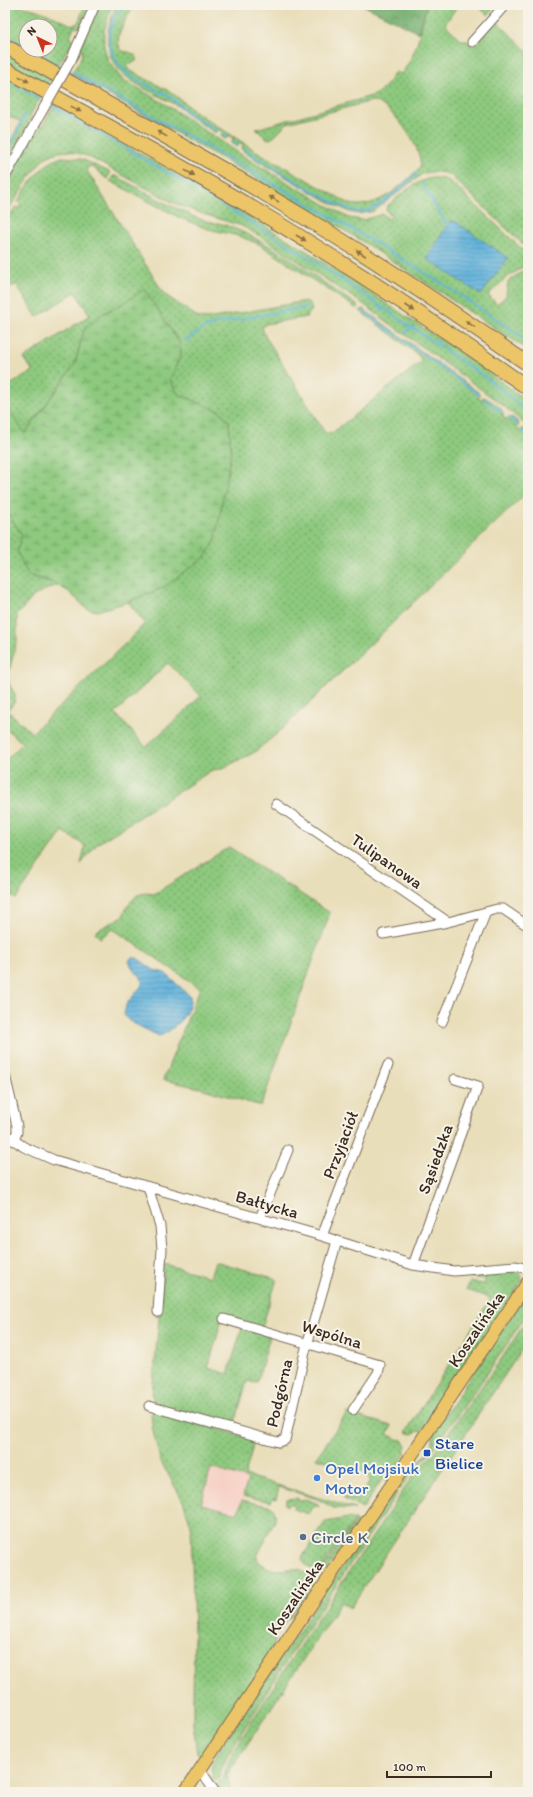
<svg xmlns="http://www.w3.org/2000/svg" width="533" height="1797" viewBox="0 0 533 1797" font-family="Itim,sans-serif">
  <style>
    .built { fill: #f7d1c6 }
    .grass { fill: url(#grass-dots); stroke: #647a4e; fill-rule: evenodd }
    .forest { fill: url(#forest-crowns); stroke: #566c46 }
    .wetland { fill: url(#wetland-marsh); stroke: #647a4e }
    .water { fill: url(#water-rules); stroke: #4e6e7d }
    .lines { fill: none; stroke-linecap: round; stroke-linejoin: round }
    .stream { stroke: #61b2dc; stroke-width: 2 }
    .minor-casing { stroke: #786955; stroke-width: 11 }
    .major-casing { stroke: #786955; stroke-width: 14 }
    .highway-casing { stroke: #786955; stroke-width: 16 }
    .minor { stroke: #fff; stroke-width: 9 }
    .major { stroke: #edc569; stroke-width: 12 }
    .highway { stroke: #edc569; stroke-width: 14 }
    .minor-bridge-casing { stroke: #786955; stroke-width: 11; stroke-linecap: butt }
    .minor-bridge { stroke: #fff; stroke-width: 9 }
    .oneway { fill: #8b7040 }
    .transit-dot { fill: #1a4fb4; stroke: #f7f3e8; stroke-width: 1.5 }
    .shop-dot { fill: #3f7fe0; stroke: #f7f3e8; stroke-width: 1.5 }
    .service-dot { fill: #5c6f8a; stroke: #f7f3e8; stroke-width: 1.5 }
    .labels { text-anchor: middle; stroke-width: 4; stroke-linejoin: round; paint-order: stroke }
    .street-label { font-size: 17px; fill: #3b2a1e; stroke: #f7f3e8 }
    .transit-label { font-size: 17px; fill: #164399; stroke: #f7f3e8; text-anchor: start }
    .shop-label { font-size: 17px; fill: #366cbe; stroke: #f7f3e8; text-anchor: start }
    .service-label { font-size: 17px; fill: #4e5e75; stroke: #f7f3e8; text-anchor: start }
  </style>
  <defs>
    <pattern id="grass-dots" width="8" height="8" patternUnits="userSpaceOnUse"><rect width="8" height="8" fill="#8dc97e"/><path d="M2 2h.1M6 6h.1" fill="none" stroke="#74a367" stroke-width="1.8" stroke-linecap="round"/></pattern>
    <pattern id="forest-crowns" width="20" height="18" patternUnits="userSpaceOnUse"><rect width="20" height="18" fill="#72ad6d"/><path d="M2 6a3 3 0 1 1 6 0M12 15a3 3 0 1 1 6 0" fill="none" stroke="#5f8d59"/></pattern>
    <pattern id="wetland-marsh" width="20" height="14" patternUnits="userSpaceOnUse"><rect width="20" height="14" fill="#8dc97e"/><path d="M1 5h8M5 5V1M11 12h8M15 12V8" fill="none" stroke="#74a367"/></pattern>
    <pattern id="water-rules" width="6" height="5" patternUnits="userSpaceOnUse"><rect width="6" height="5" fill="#61b2dc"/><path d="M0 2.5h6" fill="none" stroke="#5191b2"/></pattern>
  </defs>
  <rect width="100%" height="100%" fill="#f7f3e8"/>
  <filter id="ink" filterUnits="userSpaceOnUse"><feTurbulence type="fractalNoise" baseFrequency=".025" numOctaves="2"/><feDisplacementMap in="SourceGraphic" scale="8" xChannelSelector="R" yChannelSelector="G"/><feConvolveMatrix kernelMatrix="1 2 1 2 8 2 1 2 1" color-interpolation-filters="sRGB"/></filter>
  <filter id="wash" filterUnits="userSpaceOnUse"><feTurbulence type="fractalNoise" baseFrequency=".012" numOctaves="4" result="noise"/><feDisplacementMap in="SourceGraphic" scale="16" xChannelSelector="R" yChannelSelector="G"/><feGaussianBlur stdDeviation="0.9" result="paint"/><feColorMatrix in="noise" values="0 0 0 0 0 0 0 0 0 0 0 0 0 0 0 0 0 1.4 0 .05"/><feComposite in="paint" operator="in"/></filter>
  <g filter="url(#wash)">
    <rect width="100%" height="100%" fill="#e9deba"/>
    <!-- built -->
    <path class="built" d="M211,1468L248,1479L239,1513L201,1504Z"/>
    <!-- grass -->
    <path class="grass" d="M5,5C32,5 48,14 72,25L78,23L85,5H89L81,26L78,28L74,27L70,36L72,39L73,43L66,52L32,112L29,119L30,120L5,165V151L21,122L5,114ZM26,26H50V50H26Z
      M98,5H112L104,31V46L108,61L122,79L162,102L254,163L349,218L364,220L382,214L389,219L391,217L386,210L387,206C405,192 427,168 451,182L528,255V264L506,278L488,295L497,304L506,296L508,281L528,268V350L359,239L214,154L71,74L80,60L83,52L79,50Z
      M116,5H134C128,17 111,38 122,51C127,52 134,52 137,58L136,61L126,66L129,70L171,92L197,113L256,151L350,204C377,210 403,185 420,167C424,148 390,103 372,101L287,123C281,129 278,135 270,139L266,138L256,129L375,95L386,86L395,72L401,74C418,53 420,30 427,5H458L445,24L461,40H466L473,47L497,21L528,52V249L450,175C441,171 432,171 422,174L374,211L359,214L350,212L329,202L253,158L242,150L243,145L241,143L237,147L232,143L233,138L230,136L225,139L221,136L222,131L220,129L217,132H214L185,113L183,109C153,90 104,79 108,35C108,24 113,14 116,5Z
      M477,5H497L488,15Z
      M54,104L220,199L305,250L457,350L528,401V427L504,406L363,304L263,238L242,226L200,213L176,204L87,156L70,151L58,152L44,158L33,172L5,215V183L38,124L42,127Z
      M62,157L82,159L109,172V175L107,179L91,166L86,169L164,294L199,318L207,319L306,301L310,304L312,310L306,317L266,324L262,327L264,334L325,433H332L422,361L417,354L360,311L363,309L478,392L480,395L478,398L481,400L483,397L486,398C493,403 505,407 503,417L506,419L512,417L519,423L517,429L519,431L524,428L528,432V494L526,493L372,643L280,731L255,752L221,769L212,770L97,844L81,864L85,846L63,831L16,899L5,892V761L23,743L5,728V508L22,535L28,575L51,582L58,585L45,590L34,596L17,615V641L8,675L9,683L15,695V701L8,711L32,733L130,639L145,623L128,602L164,587L229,422L221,412L178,394L170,380L181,354L144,290L124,303L102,314L84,330L75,364L24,435L5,404V388L33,371L24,358L90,315L75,292L37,317L16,284L5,292V221L16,207L20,208L21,206L18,201C30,183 40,164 62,157ZM168,663L201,696L146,747L115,713Z
      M113,176H116L169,205L188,213L191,216L216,224L219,223C270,239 312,276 357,305L358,308L357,309L259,244L239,236L208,229L180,218L110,181Z
      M229,847L330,913L261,1106L200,1088L163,1080L200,988L113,929L100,938L95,932L123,916L128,905L137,895L147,893L154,894Z
      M215,1261L277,1279L262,1327L223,1316L208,1368L228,1374L242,1328L270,1336L257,1382L247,1381L234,1426L154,1403L152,1394L164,1264L210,1277Z
      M512,1270C519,1272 522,1274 522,1281L421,1431L419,1430L412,1434L406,1432L491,1298L466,1290L470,1282L485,1284V1279L470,1277L471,1275Z
      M528,1292V1312L485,1377L433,1449L431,1447L436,1428Z
      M528,1318V1340L350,1608L341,1602L227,1775L231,1792H219L216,1786L224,1776L229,1760L251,1722L293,1656L413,1476L435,1452L502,1358Z
      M154,1410L279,1447L278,1449L254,1442L245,1475L355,1509L334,1508L317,1499L279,1487L276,1499L273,1498L271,1502L243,1496L248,1479L211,1468L201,1504L238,1513L242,1500L272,1507C281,1519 270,1529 265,1538L266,1539L257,1556L258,1561C262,1564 267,1568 272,1569C288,1573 301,1560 313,1582L275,1636L276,1638L270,1656L206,1750L201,1755L197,1753L193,1724V1702L194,1634L191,1526L183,1501L160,1460L153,1431L151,1415Z
      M347,1413L392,1426L387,1434L399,1440L401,1439L406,1445L404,1452L406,1453L387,1481L383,1478L363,1508L344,1499V1497L358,1500L371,1480L368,1478L369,1473L316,1458Z
      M428,1451L431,1452L410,1475L400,1489L397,1487L419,1461H421L426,1454L427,1455Z
      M394,1490L397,1493L290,1655L237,1740L226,1759L218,1779L214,1782L211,1768L215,1756Z
      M298,1498V1500L303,1501L305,1499L317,1503L319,1507L314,1505L309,1514L293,1509L294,1505L289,1503L287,1506L285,1504L287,1499Z
      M348,1518L355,1520L318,1573L305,1564L302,1560L303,1556L325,1522Z
      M356,1521L357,1525L326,1571L320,1573Z
      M313,1584C315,1598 297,1611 288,1620Z"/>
    <!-- forest -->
    <path class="forest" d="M363,5H427L419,33Z"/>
    <!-- wetland -->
    <path class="wetland" d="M144,289L179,342L181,354L170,380L178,394L221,412L229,422L231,453L215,542L205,557L164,587L128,602L97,611L87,609L68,591L51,582L28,575L17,551L22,535L5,508V404L25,434L75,364L84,330L102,314L124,303Z"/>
    <!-- water -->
    <path class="water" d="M451,221L456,222L508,258L481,295L427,259L447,225Z
      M131,958H137L154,970L165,973L190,996C193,1010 173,1032 159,1036L129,1021L124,1015L126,1005L143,984L140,975L134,971L129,961Z"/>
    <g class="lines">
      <!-- stream -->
      <path class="stream" d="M120,5C117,13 112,22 110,31C106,68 136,80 163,93C172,97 180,105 187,112C195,119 206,124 216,130
        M5,35L26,47
        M32,50L64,68
        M68,70C203,144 338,217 468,300V298
        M5,80L44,102
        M48,104L208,196L308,257L489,380L528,412
        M222,134L226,137
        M234,142L237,145
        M244,149C262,161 344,213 362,212C377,211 402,186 414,176L416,175L417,176
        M5,158L25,114
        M422,184L447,225
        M466,302L468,300L528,341
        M364,312L478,394
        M406,333L410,327
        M185,341L204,328L215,324L306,307
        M436,345L439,341
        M484,399L502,412
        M510,418L517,424
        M523,431L528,435"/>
    </g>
  </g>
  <g filter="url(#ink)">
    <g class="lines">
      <defs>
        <path id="minor" d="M472,42L505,5
          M71,60L95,5
          M5,177L41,113
          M276,804L448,922L497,909H503L528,926
          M383,934L448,922
          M442,1022L486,912
          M5,1075L17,1126V1132L14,1141
          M5,1134L24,1147L54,1160L322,1236L413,1265L454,1271L516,1266L528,1269
          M148,1187L160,1226L162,1249L158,1312
          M260,1218L288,1150
          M322,1236L388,1065
          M413,1265L478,1086L455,1079
          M224,1319L380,1365L378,1373L353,1410
          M149,1406L278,1442L285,1440L305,1352L337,1241
          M199,1771L203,1774L215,1792"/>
        <path id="major" d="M185,1792L528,1282"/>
        <path id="highway" d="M5,46C106,103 208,159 307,219C382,264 456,314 528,364
          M5,69C107,126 211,181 310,243C384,289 457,338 528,388"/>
      </defs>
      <!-- minor casing -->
      <use href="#minor" class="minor-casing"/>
      <!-- major casing -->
      <use href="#major" class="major-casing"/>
      <!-- highway casing -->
      <use href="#highway" class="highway-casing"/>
      <!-- minor -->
      <use href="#minor" class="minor"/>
      <!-- major -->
      <use href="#major" class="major"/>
      <!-- highway -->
      <use href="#highway" class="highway"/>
      <defs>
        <path id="minor-bridge" d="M41,113L71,60"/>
      </defs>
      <!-- minor-bridge casing -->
      <use href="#minor-bridge" class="minor-bridge-casing"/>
      <!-- minor-bridge -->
      <use href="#minor-bridge" class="minor-bridge"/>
    </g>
    <!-- one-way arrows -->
    <defs><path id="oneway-solid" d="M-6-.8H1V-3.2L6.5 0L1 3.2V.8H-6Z"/></defs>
    <g class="oneway">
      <use href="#oneway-solid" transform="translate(24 79) rotate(29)"/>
      <use href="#oneway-solid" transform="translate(76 109) rotate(29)"/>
      <use href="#oneway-solid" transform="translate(162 134) rotate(-151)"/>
      <use href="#oneway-solid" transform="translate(190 173) rotate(29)"/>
      <use href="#oneway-solid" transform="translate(274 199) rotate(-149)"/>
      <use href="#oneway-solid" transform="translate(301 238) rotate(30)"/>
      <use href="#oneway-solid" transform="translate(361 253) rotate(-147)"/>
      <use href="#oneway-solid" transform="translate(410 308) rotate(33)"/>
      <use href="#oneway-solid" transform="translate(470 324) rotate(-146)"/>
    </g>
  </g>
  <!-- markers -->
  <rect class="transit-dot" x="423" y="1449" width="8" height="8" rx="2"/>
  <circle class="shop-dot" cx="317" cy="1478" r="4"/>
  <circle class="service-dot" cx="303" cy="1537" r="4"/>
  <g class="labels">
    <!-- street labels -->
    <g class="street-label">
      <text transform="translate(387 861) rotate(35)" y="6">Tulipanowa</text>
      <text transform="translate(340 1145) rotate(-69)" y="6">Przyjaciół</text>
      <text transform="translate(435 1159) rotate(-70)" y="6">Sąsiedzka</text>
      <text transform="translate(267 1204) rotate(16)" y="6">Bałtycka</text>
      <text transform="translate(476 1329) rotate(-56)" y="6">Koszalińska</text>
      <text transform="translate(332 1334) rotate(17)" y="6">Wspólna</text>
      <text transform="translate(279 1393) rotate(-77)" y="6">Podgórna</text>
      <text transform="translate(295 1597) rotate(-56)" y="6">Koszalińska</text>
    </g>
    <!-- transit labels -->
    <g class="transit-label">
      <text x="435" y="1449">Stare<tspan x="435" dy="20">Bielice</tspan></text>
    </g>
    <!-- shop labels -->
    <g class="shop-label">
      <text x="325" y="1474">Opel Mojsiuk<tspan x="325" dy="20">Motor</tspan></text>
    </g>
    <!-- service labels -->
    <g class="service-label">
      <text x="311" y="1543">Circle K</text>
    </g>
  </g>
  <!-- margin -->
  <rect width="533" height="1797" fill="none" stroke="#f7f3e8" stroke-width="20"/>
  <!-- north arrow -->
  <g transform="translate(38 38) rotate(317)"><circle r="19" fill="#f7f3e8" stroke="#aca397"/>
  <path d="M0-3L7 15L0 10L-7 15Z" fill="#c8321e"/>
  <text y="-6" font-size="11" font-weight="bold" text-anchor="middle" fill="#3b2a1e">N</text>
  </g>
  <!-- scale -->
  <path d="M387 1771v6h104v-6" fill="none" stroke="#3b2a1e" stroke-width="2"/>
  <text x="393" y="1771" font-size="12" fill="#3b2a1e" stroke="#f7f3e8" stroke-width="3" paint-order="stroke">100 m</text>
</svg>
